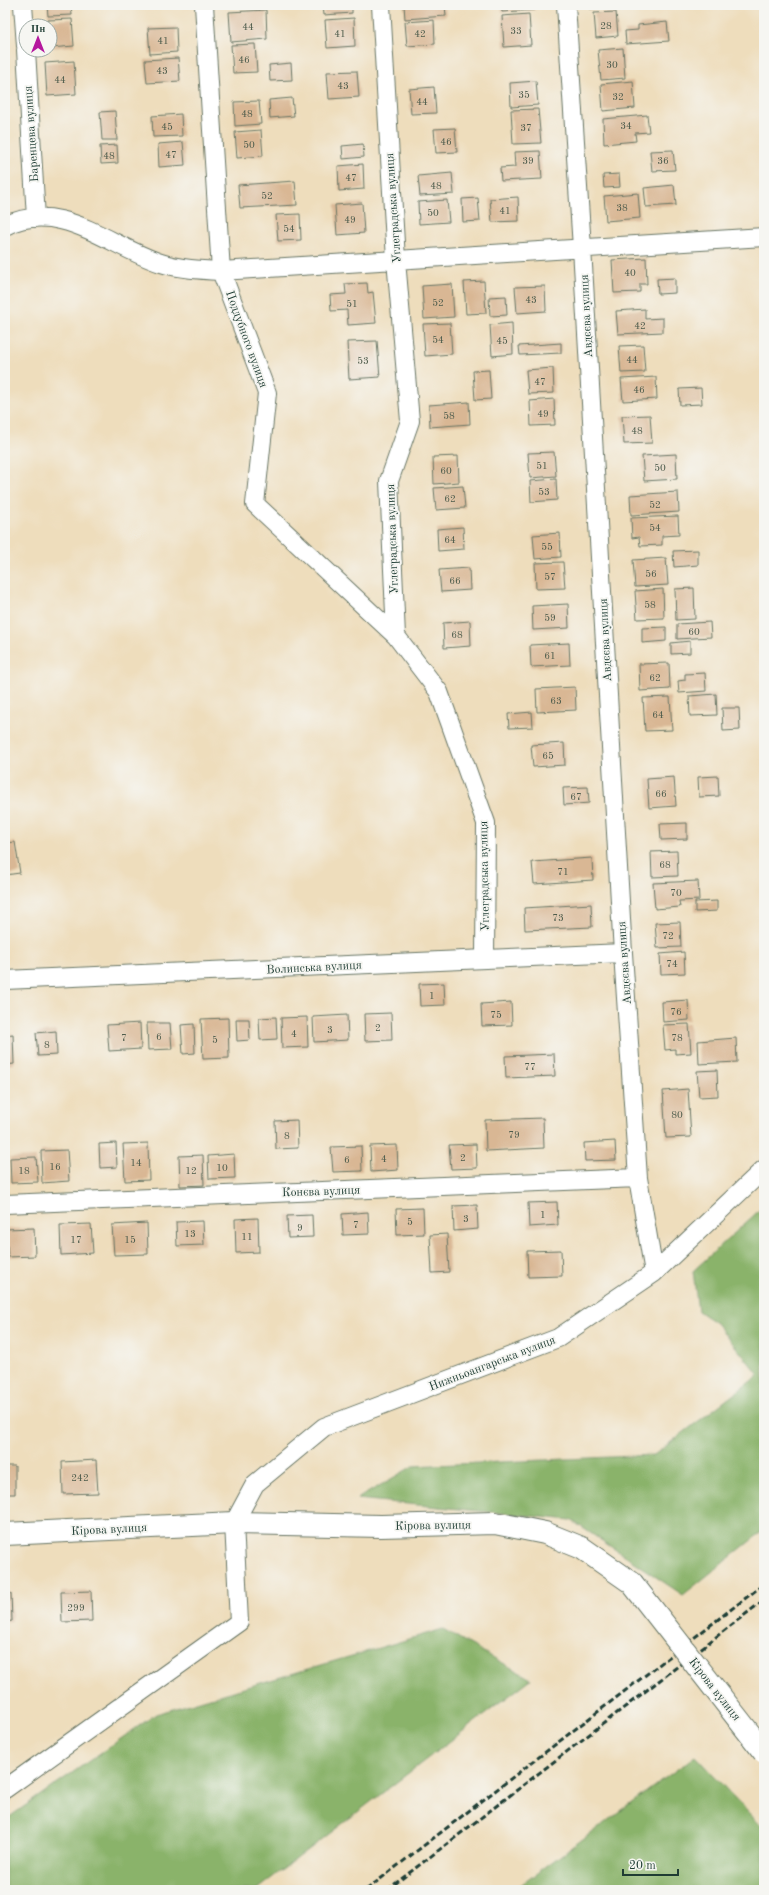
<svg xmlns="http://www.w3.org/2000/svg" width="769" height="1895" viewBox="0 0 769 1895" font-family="'Old Standard TT',serif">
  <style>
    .forest { fill: #8ab36a; stroke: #54784f }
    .building { fill: #d9b794 }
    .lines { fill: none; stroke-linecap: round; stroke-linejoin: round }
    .minor-casing { stroke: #677564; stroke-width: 20 }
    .major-casing { stroke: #677564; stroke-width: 24 }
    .minor { stroke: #fff; stroke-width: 18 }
    .major { stroke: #fff; stroke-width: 22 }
    .rail { stroke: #1f3d34; stroke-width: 3; stroke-dasharray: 6 3; stroke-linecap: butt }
    .major-bridge-casing { stroke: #677564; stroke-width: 24; stroke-linecap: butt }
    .major-bridge { stroke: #fff; stroke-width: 22 }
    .labels { text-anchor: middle; stroke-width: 3.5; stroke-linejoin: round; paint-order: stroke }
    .number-label { font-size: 10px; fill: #4e5c4c }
    .street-label { font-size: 12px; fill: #1f3d34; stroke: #f6f6f2 }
  </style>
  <rect width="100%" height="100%" fill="#f6f6f2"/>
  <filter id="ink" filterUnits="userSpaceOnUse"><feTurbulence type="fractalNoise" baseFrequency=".025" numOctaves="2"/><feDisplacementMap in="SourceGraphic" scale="8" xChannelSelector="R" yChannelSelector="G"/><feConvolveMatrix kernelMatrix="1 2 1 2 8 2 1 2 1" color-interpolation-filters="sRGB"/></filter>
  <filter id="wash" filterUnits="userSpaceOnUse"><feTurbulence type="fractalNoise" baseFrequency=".012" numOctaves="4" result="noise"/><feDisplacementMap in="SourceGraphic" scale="16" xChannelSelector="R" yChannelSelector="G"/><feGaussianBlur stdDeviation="0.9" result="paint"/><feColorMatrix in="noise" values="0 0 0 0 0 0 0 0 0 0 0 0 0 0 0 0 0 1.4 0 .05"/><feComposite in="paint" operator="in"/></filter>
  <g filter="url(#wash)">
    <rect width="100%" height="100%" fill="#eeddbc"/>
    <!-- forest -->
    <path class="forest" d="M764,1206V1530L683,1595L571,1520L357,1499L413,1466L654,1455L759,1375L716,1323L698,1311L693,1271Z
      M443,1629L531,1679L256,1890H5V1820L156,1714Z
      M695,1756L764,1829V1890H514Z"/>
    <g id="blocks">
      <!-- building -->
      <path class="building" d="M47,5H71L72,15L48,16Z
        M323,5H352V13L324,15Z
        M404,5H445L446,16L405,19Z
        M501,5H534L535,10L502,12Z
        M590,5H620V6L590,9Z
        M266,10L267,39L231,42L229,12Z
        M616,12L618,36L596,38L594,13Z
        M529,14L531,45L504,47L502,16Z
        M354,18L355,46L327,48L325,20Z
        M72,19L74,46L50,48V26H49L48,20Z
        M434,20L435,44L407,46L405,22Z
        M667,22L669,41L626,44L625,31L638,30V25Z
        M176,27L177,52L150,54L148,28Z
        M255,44L257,72L233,73L231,45Z
        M623,48L625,78L601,80L598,50Z
        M178,58L180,81L147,83L145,60Z
        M74,61L76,94L47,96L45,63Z
        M291,63L292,80L270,81L269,65Z
        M357,71L359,97L329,99L327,72Z
        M536,81L538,105L511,107L510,83Z
        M633,81L635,108L603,111L601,84Z
        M434,87L436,113L411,114L409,89Z
        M292,98L294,116L270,118L269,100Z
        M259,101L261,124L235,126L234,102Z
        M538,109L541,143L513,144L511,110Z
        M115,111L117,140H102L100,112Z
        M181,114L182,136L153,137L152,116Z
        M647,115L649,132L635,133L636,141L604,144L603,119Z
        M455,128L457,152L436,153L434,129Z
        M261,130L263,156L237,158L235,132Z
        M183,142L185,165L159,167L158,144Z
        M363,144L364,157L343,159L342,146Z
        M117,145L118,163L101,164L100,146Z
        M673,150L675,170L652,171L650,151Z
        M540,151L542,179L501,181L500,168L515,167L514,152Z
        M5,160H7L8,181H5Z
        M363,164L364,189L339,191L338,166Z
        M452,173L454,194L420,196L418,176Z
        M619,174L620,187L604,188L603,175Z
        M295,181L297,205L240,208L238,185Z
        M674,185L676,205L646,207L644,188Z
        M638,193L640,218L606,221L604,196Z
        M518,197L519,221L492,222L490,199Z
        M478,198L480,221L463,222L462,199Z
        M447,200L449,222L419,224L418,202Z
        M362,203L364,233L337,235L335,205Z
        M300,214L301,240L278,241L276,215Z
        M646,258L647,284H640V292L614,293L612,260Z
        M675,278V293L658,294L657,279Z
        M484,281L486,313L466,314L464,282Z
        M367,283L368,293L373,292L376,323L348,325L347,310L331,311L330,295L346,294L345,284Z
        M452,284L454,317L424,319L422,286Z
        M545,286L546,311L517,313L515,287Z
        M506,296L507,315L490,316L489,297Z
        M645,309V319L663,318V332L618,334L616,311Z
        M450,323L452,354L425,356L423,324Z
        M512,323L513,354L492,356L490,325Z
        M377,341L380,377L349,379L347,342Z
        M561,343V353L520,355L519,346Z
        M643,345L645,372L621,373L619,346Z
        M553,368L554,393L528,394L526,370Z
        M489,370L491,399L475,400L473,371Z
        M656,377L657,399L623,401L621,379Z
        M701,388L702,404L680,405L679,389Z
        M554,399L555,425L531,426L530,401Z
        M469,402L470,424L430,427L429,405Z
        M650,415L652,443L624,444L622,416Z
        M554,452L556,476L530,478L528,453Z
        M676,454L677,479L644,481L642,456Z
        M458,456L459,482L434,484L433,457Z
        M556,479L557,500L531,502L530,481Z
        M463,486L465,508L436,510L434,488Z
        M678,492L679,512L631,515L630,495Z
        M678,516L679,535L662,536V545L640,546L639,537L632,538L631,518Z
        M463,527L464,549L438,551L437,529Z
        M560,533L561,557L535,559L533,535Z
        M698,550V565L674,567L673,551Z
        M666,558L668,585L635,587L633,560Z
        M563,562L565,588L536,589L535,563Z
        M469,568L470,590L441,592L439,570Z
        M694,588L695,619L676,620L675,589Z
        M663,589L664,618L637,619L635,591Z
        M568,604L569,628L533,630L532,606Z
        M470,621L471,646L444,648L443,623Z
        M710,622L711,637L677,639V624Z
        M666,627V641L642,643V628Z
        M690,641V653L671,654V643Z
        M569,643L570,665L531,667L530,645Z
        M669,663L670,689L640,691L639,664Z
        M705,673L706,691L679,693L678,681L685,680V674Z
        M575,687L576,710L537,712L536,689Z
        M716,694L717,715L690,716L689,696Z
        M670,697L672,730L645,731L643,698Z
        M722,708H739L740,730L723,731Z
        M532,712L533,727L509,728L508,714Z
        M564,743L565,765L533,767L531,745Z
        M718,776L719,796L699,797L698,777Z
        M674,777L676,806L649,808L647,779Z
        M588,787L589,803L564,805L563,788Z
        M687,823V839L661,840L660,824Z
        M15,842L20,873L5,875V843Z
        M677,851L678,876L652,877L651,852Z
        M592,858L593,880L534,884L532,862Z
        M698,881L699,900L679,901L680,907L655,909L653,883Z
        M717,901V911L695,912V902Z
        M591,904L592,927L525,930L524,908Z
        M680,922L681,947L657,948L655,923Z
        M684,952L685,973L661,974L660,954Z
        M444,983L445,1005L420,1006L419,984Z
        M688,1000L689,1020L663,1022L662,1002Z
        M511,1002L512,1025L482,1026L481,1004Z
        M391,1013L392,1040L365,1041L364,1014Z
        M347,1015L348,1040L314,1042L313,1017Z
        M276,1017L277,1039L260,1040L259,1018Z
        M307,1017L308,1047L282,1048L281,1018Z
        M228,1018L229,1058L203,1059L201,1019Z
        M236,1019H249L250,1040L237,1041Z
        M140,1023L141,1049L109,1051L107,1025Z
        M147,1023H170L172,1049L148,1050Z
        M194,1024L195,1053L183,1054L181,1025Z
        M689,1024L691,1053L675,1054V1049L665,1050L663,1025Z
        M56,1031L57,1055L38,1056L36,1033Z
        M13,1034L14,1064L5,1065V1035Z
        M736,1038L737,1062L699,1064L698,1041Z
        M554,1054L555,1076L506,1078L505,1056Z
        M717,1070L718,1096L699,1097L697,1071Z
        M688,1089L691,1137L666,1138L663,1091Z
        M543,1118L544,1148L486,1151L485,1120Z
        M297,1120L298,1148L276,1149L275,1121Z
        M615,1141L616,1160L585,1161L584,1143Z
        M116,1143L117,1167L100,1168L99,1144Z
        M148,1143L149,1180L125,1181L123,1144Z
        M476,1144L477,1168L451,1169L449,1145Z
        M397,1145L398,1170L371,1172L370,1146Z
        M361,1146L362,1171L333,1172L331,1147Z
        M67,1150L69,1181L42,1183L41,1151Z
        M234,1154L235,1178L209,1179L208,1156Z
        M203,1155L204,1185L180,1186L179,1156Z
        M36,1157L38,1182L11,1183L10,1158Z
        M557,1202L558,1225L529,1227L528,1203Z
        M477,1205L478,1229L454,1231L453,1206Z
        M423,1208L424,1234L397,1235L396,1209Z
        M368,1212L369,1234L343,1235L342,1214Z
        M312,1215L313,1237L288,1238L287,1216Z
        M258,1218L259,1252L236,1253L235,1219Z
        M203,1221L204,1245L177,1246L176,1222Z
        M147,1223L148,1254L114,1255L112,1225Z
        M91,1224L93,1253L61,1255L60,1225Z
        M34,1228L35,1256L8,1257L6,1229Z
        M447,1234L449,1272L432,1273L430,1235Z
        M561,1250L562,1276L528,1277L527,1251Z
        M96,1460L98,1493L63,1494L62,1462Z
        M5,1466H15V1494H5Z
        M91,1591L92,1621L62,1622L61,1592Z
        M5,1593H11L12,1621L5,1622Z"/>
    </g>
  </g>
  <g filter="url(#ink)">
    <use href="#blocks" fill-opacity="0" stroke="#677564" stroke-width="1"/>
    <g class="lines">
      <defs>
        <path id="minor" d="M23,5L26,46
          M204,5L221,271L267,393L255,504L396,636
          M381,5L396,260L410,421L389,481L396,636L439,692L486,823L485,959
          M566,5L582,248L623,953L638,1178L654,1273
          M26,50L36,218
          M5,226C60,198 110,247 161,263C180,269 201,270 221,271L764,237
          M5,980L623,953
          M5,1204L638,1178
          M5,1789L239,1622L234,1523L255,1484L324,1427L558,1338L654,1273L764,1169"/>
        <path id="major" d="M5,1534L234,1523L381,1526L495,1523L545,1533L582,1548L632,1583"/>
      </defs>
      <!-- minor casing -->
      <use href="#minor" class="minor-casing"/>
      <!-- major casing -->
      <use href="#major" class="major-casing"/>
      <!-- minor -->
      <use href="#minor" class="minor"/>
      <!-- major -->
      <use href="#major" class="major"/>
      <!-- rail -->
      <path class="rail" d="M366,1890L764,1584
        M387,1890L764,1600"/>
      <defs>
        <path id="major-bridge" d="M632,1583L764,1752"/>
      </defs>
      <!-- major-bridge casing -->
      <use href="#major-bridge" class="major-bridge-casing"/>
      <!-- major-bridge -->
      <use href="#major-bridge" class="major-bridge"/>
    </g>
  </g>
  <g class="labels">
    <!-- number labels -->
    <g class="number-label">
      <text x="606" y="29">28</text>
      <text x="248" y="30">44</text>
      <text x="516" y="34">33</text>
      <text x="340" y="37">41</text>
      <text x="420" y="37">42</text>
      <text x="163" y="44">41</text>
      <text x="244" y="63">46</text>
      <text x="612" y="68">30</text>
      <text x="162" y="74">43</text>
      <text x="60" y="83">44</text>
      <text x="343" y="89">43</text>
      <text x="524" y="98">35</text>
      <text x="618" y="100">32</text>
      <text x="422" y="105">44</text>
      <text x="247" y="117">48</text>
      <text x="626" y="129">34</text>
      <text x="167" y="130">45</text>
      <text x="526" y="131">37</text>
      <text x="446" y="145">46</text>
      <text x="249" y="148">50</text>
      <text x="171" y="158">47</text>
      <text x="109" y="159">48</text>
      <text x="528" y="164">39</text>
      <text x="663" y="164">36</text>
      <text x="351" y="181">47</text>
      <text x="436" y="189">48</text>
      <text x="267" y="199">52</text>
      <text x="622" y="211">38</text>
      <text x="505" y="214">41</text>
      <text x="433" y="216">50</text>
      <text x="350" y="223">49</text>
      <text x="289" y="232">54</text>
      <text x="630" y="276">40</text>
      <text x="531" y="303">43</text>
      <text x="438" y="306">52</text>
      <text x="352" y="307">51</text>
      <text x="640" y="329">42</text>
      <text x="438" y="343">54</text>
      <text x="502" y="344">45</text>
      <text x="632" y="363">44</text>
      <text x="363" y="364">53</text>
      <text x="540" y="385">47</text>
      <text x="639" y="393">46</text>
      <text x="543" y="417">49</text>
      <text x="449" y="419">58</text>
      <text x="637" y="434">48</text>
      <text x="542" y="469">51</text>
      <text x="660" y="471">50</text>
      <text x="446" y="474">60</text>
      <text x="544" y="495">53</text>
      <text x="450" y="502">62</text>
      <text x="655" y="508">52</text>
      <text x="655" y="531">54</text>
      <text x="450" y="543">64</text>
      <text x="547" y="550">55</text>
      <text x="651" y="577">56</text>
      <text x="550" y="580">57</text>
      <text x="455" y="584">66</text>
      <text x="650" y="608">58</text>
      <text x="550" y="621">59</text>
      <text x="694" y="635">60</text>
      <text x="457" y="638">68</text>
      <text x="550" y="659">61</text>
      <text x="655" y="681">62</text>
      <text x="556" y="704">63</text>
      <text x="658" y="718">64</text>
      <text x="548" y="759">65</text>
      <text x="661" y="797">66</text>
      <text x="576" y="800">67</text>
      <text x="665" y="868">68</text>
      <text x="563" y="875">71</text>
      <text x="676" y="896">70</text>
      <text x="558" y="921">73</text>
      <text x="668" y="939">72</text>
      <text x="672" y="967">74</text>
      <text x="432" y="999">1</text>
      <text x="676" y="1015">76</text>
      <text x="496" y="1018">75</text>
      <text x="378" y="1031">2</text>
      <text x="330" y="1033">3</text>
      <text x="294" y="1037">4</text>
      <text x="159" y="1040">6</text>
      <text x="124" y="1041">7</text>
      <text x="677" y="1041">78</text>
      <text x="215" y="1043">5</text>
      <text x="47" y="1048">8</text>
      <text x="530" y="1070">77</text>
      <text x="677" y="1118">80</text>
      <text x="514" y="1138">79</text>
      <text x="287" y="1139">8</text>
      <text x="463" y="1161">2</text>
      <text x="384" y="1162">4</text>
      <text x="347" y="1163">6</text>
      <text x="136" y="1166">14</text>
      <text x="55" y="1170">16</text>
      <text x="222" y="1171">10</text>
      <text x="24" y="1174">18</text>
      <text x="191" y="1174">12</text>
      <text x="543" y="1218">1</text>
      <text x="466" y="1222">3</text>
      <text x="410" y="1225">5</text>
      <text x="356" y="1228">7</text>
      <text x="300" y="1231">9</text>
      <text x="190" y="1237">13</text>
      <text x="247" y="1240">11</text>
      <text x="76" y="1243">17</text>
      <text x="130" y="1243">15</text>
      <text x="80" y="1481">242</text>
      <text x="76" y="1611">299</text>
    </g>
    <!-- street labels -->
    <g class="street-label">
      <text transform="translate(31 134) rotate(-94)" y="4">Баренцева вулиця</text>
      <text transform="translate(393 208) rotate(-94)" y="4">Углеградська вулиця</text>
      <text transform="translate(586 316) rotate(-93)" y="4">Авдєєва вулиця</text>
      <text transform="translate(247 339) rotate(70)" y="4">Поддубного вулиця</text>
      <text transform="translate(392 539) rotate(-92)" y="4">Углеградська вулиця</text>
      <text transform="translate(605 640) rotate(-93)" y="4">Авдєєва вулиця</text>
      <text transform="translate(484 876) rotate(-91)" y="4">Углеградська вулиця</text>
      <text transform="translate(624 963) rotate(-94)" y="4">Авдєєва вулиця</text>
      <text transform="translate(314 967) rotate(-3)" y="4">Волинська вулиця</text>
      <text transform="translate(321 1191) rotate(-2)" y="4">Конєва вулиця</text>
      <text transform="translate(492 1363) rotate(-21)" y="4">Нижньоангарська вулиця</text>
      <text transform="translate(433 1525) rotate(-1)" y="4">Кірова вулиця</text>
      <text transform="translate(109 1529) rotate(-3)" y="4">Кірова вулиця</text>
      <text transform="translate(715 1689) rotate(52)" y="4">Кірова вулиця</text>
    </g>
  </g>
  <!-- margin -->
  <rect width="769" height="1895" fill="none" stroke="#f6f6f2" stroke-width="20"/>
  <!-- north arrow -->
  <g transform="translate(38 38)"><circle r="19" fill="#f6f6f2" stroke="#a0aca6"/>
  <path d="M0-3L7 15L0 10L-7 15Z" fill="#b5179e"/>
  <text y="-6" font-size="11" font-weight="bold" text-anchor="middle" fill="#1f3d34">Пн</text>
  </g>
  <!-- scale -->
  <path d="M623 1869v6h55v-6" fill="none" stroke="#1f3d34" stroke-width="2"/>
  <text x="629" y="1869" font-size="12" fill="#1f3d34" stroke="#f6f6f2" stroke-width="3" paint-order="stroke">20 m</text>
</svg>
